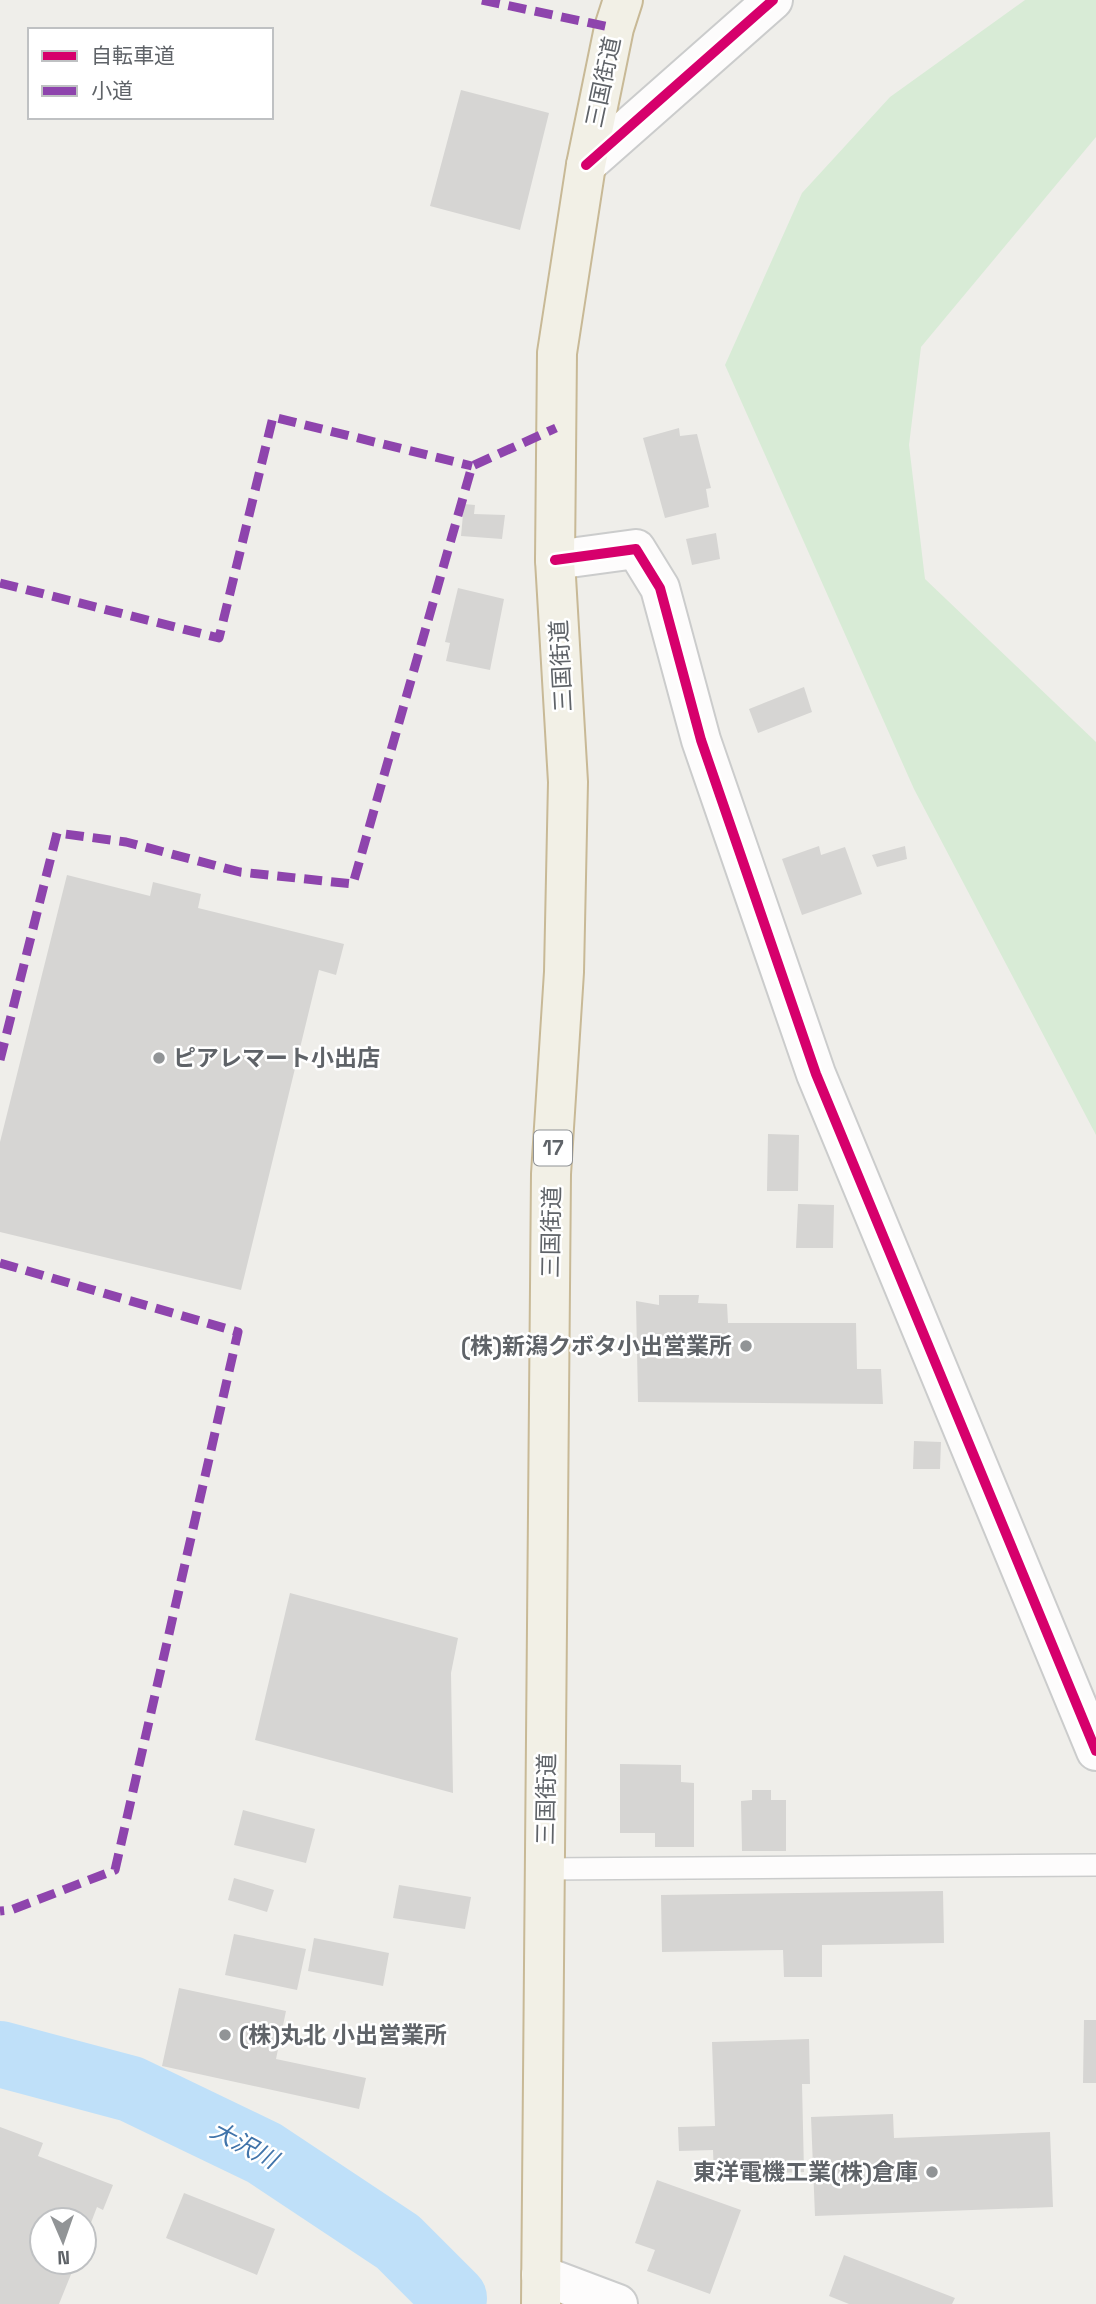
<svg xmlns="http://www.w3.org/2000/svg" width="1096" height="2304" viewBox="0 0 1096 2304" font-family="'Space Grotesk','Noto Sans JP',sans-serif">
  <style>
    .green { fill: #d8ebd6 }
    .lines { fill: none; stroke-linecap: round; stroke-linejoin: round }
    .river { stroke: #bfe0f9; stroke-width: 66 }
    .building { fill: #d6d5d3 }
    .service-casing { stroke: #cbcccc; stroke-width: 24 }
    .minor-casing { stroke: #cbcccc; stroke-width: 42 }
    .trunk-casing { stroke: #c8b996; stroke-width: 42 }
    .service { stroke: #fdfcfc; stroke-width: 21 }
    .minor { stroke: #fdfcfc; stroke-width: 38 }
    .trunk { stroke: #f2f0e6; stroke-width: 38 }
    .quiet { stroke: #8e44ad; stroke-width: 9; stroke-dasharray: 18 9; stroke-linecap: butt }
    .cycleway-casing { stroke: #fff; stroke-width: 15 }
    .cycleway { stroke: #d6006c; stroke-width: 10 }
    .poi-dot { fill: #919496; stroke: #fff; stroke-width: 2.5 }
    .labels { text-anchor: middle; stroke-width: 5; stroke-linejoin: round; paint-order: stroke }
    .shield { fill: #fff; stroke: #8f9295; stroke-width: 2 }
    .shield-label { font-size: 21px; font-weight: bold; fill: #5f6368 }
    .street-label { font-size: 23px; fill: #5f6368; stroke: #fff }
    .poi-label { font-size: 23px; font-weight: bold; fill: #5f6368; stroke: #fff; text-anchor: start }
    .water-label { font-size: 24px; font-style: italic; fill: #4174aa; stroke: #fff }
  </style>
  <rect width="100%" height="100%" fill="#efeeea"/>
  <!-- green -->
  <path class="green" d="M1025,0H1096V137L921,347L909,445L925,579L1096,742V1135L914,789L725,365L802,193L890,97Z"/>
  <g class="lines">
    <!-- river -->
    <path class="river" d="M0,2054L131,2089L264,2153L398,2242L454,2298"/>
  </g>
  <!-- building -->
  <path class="building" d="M461,90L549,113L520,230L430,206Z
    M679,428L680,436L697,434L711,488L706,489L709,507L665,518L643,438Z
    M464,504L475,505L474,514L505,515L502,539L461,536Z
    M716,533L720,559L692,565L686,539Z
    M458,588L504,599L490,670L446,661L450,643L445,642Z
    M804,687L812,712L758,733L749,709Z
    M819,846L821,855L845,847L862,894L802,915L782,859Z
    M905,846L907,859L877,867L872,855Z
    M67,875L150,896L153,882L201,894L198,908L344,944L336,975L319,970L241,1290L0,1232V1142Z
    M768,1134L799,1135L798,1191H767Z
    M798,1204L834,1205L833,1248H796Z
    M659,1295H699L698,1303L727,1304L728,1323H856L857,1369H881L883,1404L638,1402L636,1301L659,1305Z
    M914,1441L941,1442L940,1469H913Z
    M290,1593L458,1638L451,1673L453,1793L255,1740Z
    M620,1764L681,1765V1782L694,1783V1847H655V1833H620Z
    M752,1790H771V1800H786V1851H742L741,1801L752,1800Z
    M243,1810L315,1829L306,1863L234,1845Z
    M234,1878L274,1890L267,1912L228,1900Z
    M399,1885L471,1897L465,1929L393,1918Z
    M943,1891L944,1943L822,1945V1977H784L783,1950L662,1952L661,1895Z
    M234,1934L306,1949L297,1990L225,1975Z
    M314,1938L389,1953L383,1986L308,1971Z
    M179,1988L286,2011L276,2059L366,2078L359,2109L162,2066Z
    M1084,2020H1096V2083H1083Z
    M809,2039L810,2084H802L804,2172L714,2175L713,2150L679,2151L678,2127L715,2126L712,2042Z
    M893,2114L894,2138L1050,2132L1053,2207L815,2216L811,2117Z
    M0,2127L43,2143L38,2156L113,2185L103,2210L97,2207L84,2241V2220H42V2262H76L59,2304H0Z
    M657,2180L741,2210L710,2294L647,2271L655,2250L635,2243Z
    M184,2193L275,2229L257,2275L166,2238Z
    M844,2255L955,2298L952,2304H849L829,2296Z"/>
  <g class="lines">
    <defs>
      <path id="service" d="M545,1869L1096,1865"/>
      <path id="minor" d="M586,165L773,0
        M555,560L636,549L660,588L701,740L816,1074L1096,1751
        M541,2275L618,2304"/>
      <path id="trunk" d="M541,2304L551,1174L564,972L568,782L555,560L557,353L586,165L614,28L623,0"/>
    </defs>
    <!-- service casing -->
    <use href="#service" class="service-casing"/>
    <!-- minor casing -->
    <use href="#minor" class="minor-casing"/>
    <!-- trunk casing -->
    <use href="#trunk" class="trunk-casing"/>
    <!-- service -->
    <use href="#service" class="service"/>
    <!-- minor -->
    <use href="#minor" class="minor"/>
    <!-- trunk -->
    <use href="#trunk" class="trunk"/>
    <!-- quiet -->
    <path class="quiet" d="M482,0L614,28
      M0,583L219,638L273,417L472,466
      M0,1060L57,833L126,842L240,872L353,884L472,466L556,428
      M0,1263L238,1332L115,1870L11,1910L0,1911"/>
    <defs>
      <path id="cycleway" d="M586,165L773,0
        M555,560L636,549L660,588L701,740L816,1074L1096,1751"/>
    </defs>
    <!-- cycleway casing -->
    <use href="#cycleway" class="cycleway-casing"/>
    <!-- cycleway -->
    <use href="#cycleway" class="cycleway"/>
  </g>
  <!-- markers -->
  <g class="poi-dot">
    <circle cx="159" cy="1058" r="7"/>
    <circle cx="746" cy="1346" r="7"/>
    <circle cx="225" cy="2035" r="7"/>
    <circle cx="932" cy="2172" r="7"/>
  </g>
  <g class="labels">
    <!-- shield labels -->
    <rect class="shield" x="534" y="1130.5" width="38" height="35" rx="5"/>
    <g class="shield-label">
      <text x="553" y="1155">17</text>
    </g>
    <!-- street labels -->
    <g class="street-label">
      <text transform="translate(603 82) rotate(-78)" y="8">三国街道</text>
      <text transform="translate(561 666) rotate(-93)" y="8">三国街道</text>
      <text transform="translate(551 1232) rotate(-89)" y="8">三国街道</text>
      <text transform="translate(546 1799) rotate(-89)" y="8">三国街道</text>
    </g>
    <!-- poi labels -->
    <g class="poi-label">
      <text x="173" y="1066">ピアレマート小出店</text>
      <text x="732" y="1354" text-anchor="end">(株)新潟クボタ小出営業所</text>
      <text x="239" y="2043">(株)丸北 小出営業所</text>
      <text x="918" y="2180" text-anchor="end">東洋電機工業(株)倉庫</text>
    </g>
    <!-- water labels -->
    <g class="water-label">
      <text transform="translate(244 2145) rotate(28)" y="8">大沢川</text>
    </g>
  </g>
  <!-- legend -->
  <rect x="28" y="28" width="245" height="91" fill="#ffffff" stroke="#bfc1c3" stroke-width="2"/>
  <rect x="42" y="51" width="35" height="10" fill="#d6006c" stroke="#bfc1c3" stroke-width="2"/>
  <text x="91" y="63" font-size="21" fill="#5f6368">自転車道</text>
  <rect x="42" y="86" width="35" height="10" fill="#8e44ad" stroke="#bfc1c3" stroke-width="2"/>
  <text x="91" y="98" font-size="21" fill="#5f6368">小道</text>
  <!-- north arrow -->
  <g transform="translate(63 2241) rotate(178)"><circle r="33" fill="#ffffff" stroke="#bfc1c3" stroke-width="2"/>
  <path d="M0-5L12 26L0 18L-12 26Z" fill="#919496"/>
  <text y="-10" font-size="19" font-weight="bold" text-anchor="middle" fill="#5f6368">N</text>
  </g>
</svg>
